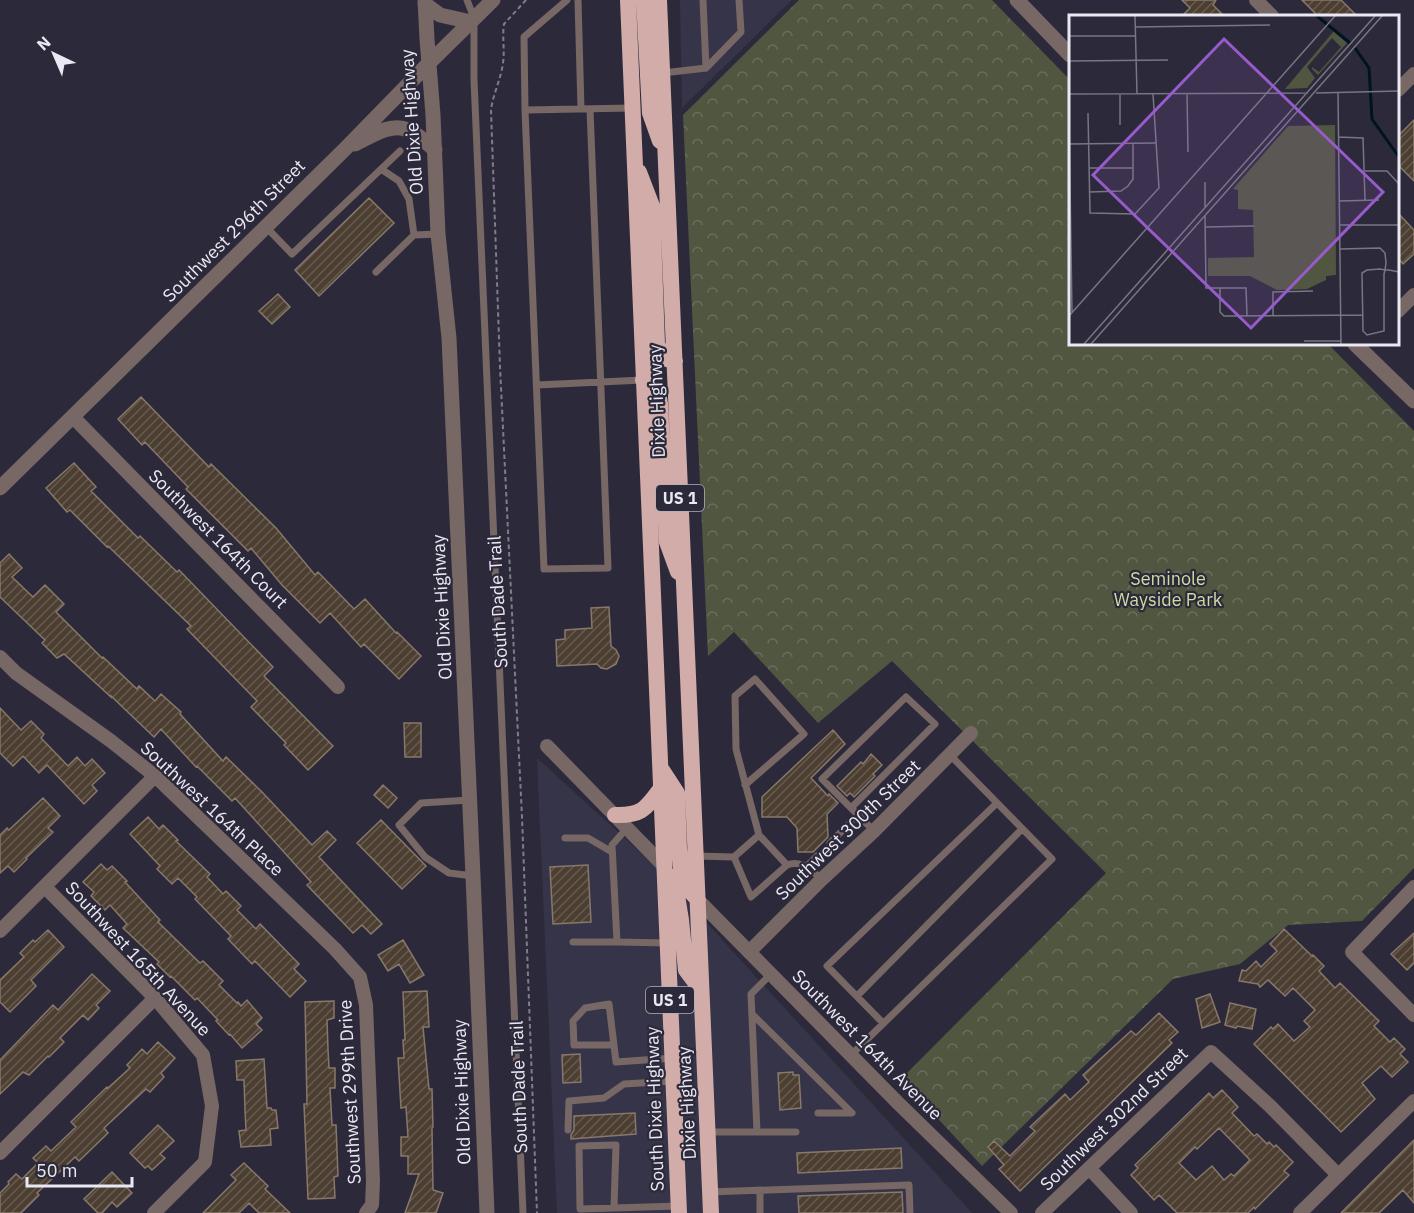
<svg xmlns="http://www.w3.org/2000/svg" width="1414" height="1213" viewBox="0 0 1414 1213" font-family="'IBM Plex Sans',sans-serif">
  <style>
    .built { fill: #363449 }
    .forest { fill: url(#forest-crowns) }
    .building { fill: url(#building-hatch); stroke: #87786a; stroke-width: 1.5; fill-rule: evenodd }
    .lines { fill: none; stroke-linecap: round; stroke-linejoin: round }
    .path { stroke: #7e7d8a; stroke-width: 2; stroke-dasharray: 4.5 3; stroke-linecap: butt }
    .service { stroke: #776765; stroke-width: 7 }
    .minor { stroke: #776765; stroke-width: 14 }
    .tertiary { stroke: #776765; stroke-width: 15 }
    .trunk { stroke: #d1aca9; stroke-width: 16 }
    .labels { text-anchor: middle; stroke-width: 4.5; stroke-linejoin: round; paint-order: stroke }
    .shield { fill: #2c2a3a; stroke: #b1b0bc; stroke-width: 1.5 }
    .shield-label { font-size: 16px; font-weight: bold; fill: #eae9f3 }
    .street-label { font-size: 18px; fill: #eae9f3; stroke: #2c2a3a }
    .park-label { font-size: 18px; fill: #cedca2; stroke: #2c2a3a }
    .inset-river { fill: none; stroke: #001320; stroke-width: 3 }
    .inset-road { fill: none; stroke: #787684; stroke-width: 1.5 }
    .view { fill: #975bcc; fill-opacity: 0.15; stroke: #975bcc; stroke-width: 3 }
    .inset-edge { fill: none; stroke: #eae9f3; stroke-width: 3 }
  </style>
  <defs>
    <pattern id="forest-crowns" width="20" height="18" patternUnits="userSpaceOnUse" patternTransform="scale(1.5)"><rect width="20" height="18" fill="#515641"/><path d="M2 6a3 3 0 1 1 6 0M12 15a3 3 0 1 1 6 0" fill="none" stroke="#6a6e5d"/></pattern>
    <pattern id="building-hatch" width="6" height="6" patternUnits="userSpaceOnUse" patternTransform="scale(1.5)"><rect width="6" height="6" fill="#4c3f32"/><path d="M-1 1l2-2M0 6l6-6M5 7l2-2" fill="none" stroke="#665b50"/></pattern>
  </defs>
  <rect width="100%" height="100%" fill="#2c2a3a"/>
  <!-- built -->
  <path class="built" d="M680,0H792L682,108Z
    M537,758L653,864L972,1213H557Z"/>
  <!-- forest -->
  <path class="forest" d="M799,0H992L1070,80V344H1328L1414,431V868L1362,921L1288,925L1240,964L1173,979L982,1166L901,1079L1106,873L892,661L818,723L734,632L708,656L683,115Z"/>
  <!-- building -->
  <path class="building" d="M1182,0H1216L1213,5L1224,16H1182L1190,8Z
    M1302,0H1341L1357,16H1318Z
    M1414,120V181L1398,165V136Z
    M369,198L394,223L319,296L295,270Z
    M1398,213L1414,230V254L1403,264L1398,258Z
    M278,294L290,307L272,324L259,311Z
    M141,397L209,467L211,464L276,528L315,575L318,572L354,609L365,599L396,633L397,632L421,656L399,679L364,644L361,647L330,613L320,623L282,585L251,548L248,551L186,489L188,487L145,442L142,445L118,419Z
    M74,463L96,487L91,491L138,538L140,536L177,572L179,570L273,667L264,676L333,746L308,770L284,745L286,743L251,707L257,701L187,629L191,626L108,546L107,547L70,510L67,512L46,488Z
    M9,554L22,568L12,577L33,597L45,585L64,604L56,612L102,658L103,657L137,689L139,686L155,701L161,694L181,712L180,714L223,761L226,757L262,792L312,845L327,831L336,840L319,857L382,924L371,934L362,925L353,933L307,885L311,882L235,798L232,801L197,766L196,767L161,729L154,737L111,696V697L64,654L57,658L42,643L45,640L0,597V563Z
    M609,607L611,646L616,650L619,656L616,664L607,669L601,668L597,664L557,666L556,640L565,639V630L592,628L591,608Z
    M0,708L21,730L31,721L44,734L41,738L68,766L77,757L85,766L92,759L105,773L92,785L97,791L84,804L47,765L39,773L23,756L13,766L0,753Z
    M404,723H421V757H405Z
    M833,730L845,744L811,778L828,796L829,794L838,803L827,814L828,837L813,852H798L797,828L787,817H762V797Z
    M871,754L882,765L873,774L875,776L854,797L850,793L847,796L837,786L861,762L863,764Z
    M383,785L397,798L388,808L374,795Z
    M43,798L60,816L48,828L53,832L26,858L27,859L14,872L8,866L0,873V835L7,828L9,830Z
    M148,817L159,829L163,825L178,840L176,841L210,874L207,877L223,894L226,891L241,906L237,910L256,929L260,924L299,964L294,969L306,981L290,997L255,961L252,964L228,939L231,936L195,899L197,897L178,878L172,884L157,869L160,866L130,834Z
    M381,820L426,866L402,889L357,843Z
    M101,864L107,870L112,866L127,881L125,882L160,920L158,922L200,963L203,961L223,981L219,985L237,1003L238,1002L241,1006L247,1000L262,1018L256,1024L262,1030L242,1048L230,1034L229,1035L216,1021L218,1020L197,998L195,1000L171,976L170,977L157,964L159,962L123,928L127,924L110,905L105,910L91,896L94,892L83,882Z
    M588,865L591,922L553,924L550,867Z
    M1284,929L1312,956L1313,955L1324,966L1319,971L1335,988L1340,983L1379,1021L1374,1026L1390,1042L1394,1038L1405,1049L1400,1054L1408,1062L1392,1077L1381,1066L1362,1083L1375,1099L1341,1132L1254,1044L1271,1027L1273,1029L1278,1024L1294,1041L1310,1027L1304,1021L1315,1010L1293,988L1285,996L1268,980L1260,987L1258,984L1239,981L1242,970L1246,971L1256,961L1261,967L1277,951L1270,944Z
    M48,930L64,947L31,980L36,986L10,1012L0,1002V980L24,957L20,953L33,940L35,942Z
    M1414,933V963L1407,970L1391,954Z
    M403,940L424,975L410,983L399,964L388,971L378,955Z
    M92,974L110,991L96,1005L99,1008L88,1020L83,1015L60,1038L64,1042L49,1057L48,1056L29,1075L23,1072L0,1094V1060L53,1005L58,1010Z
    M427,991L429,1027H423L429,1089H432L433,1127L432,1128L433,1190L443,1193L436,1213H405L419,1174H408V1156H401V1137H408L406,1107L401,1108L398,1058H404L403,1040H405L403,992Z
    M1210,994L1220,1022L1202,1028L1196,999Z
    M334,1001V1018L327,1020L328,1049L329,1068H335V1088H330L332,1125H336L338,1176L334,1177L335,1198L308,1199L304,1104H307L305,1002Z
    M1230,1003L1256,1009L1252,1029L1237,1026L1236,1028L1225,1025Z
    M1159,1013L1178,1032L1169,1040L1172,1043L1020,1191L999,1169L1004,1165L988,1147L994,1141L1010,1156L1035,1131L1030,1127L1065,1094L1070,1100L1089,1082L1083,1075L1131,1031L1136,1035Z
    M158,1042L175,1058L161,1073L164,1077L150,1092L146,1089L104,1128L108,1133L79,1161L75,1157L37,1193L39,1195L21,1213H0V1193L9,1184L8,1182L16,1174L22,1179L38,1163L33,1158L46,1146L51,1151L76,1127L71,1122L107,1087L108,1088L130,1068L127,1065L142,1049L147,1054Z
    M580,1054L581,1082L563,1083L562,1055Z
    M264,1059L267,1108H271L272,1110H276L278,1128L270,1129L271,1145L241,1147L239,1131L246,1130L245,1110L244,1080H237L236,1061Z
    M793,1072V1075H799L801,1108L780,1110L778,1073Z
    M1222,1090L1238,1107L1232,1113L1254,1136L1257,1134L1267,1144L1269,1142L1274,1147L1276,1145L1293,1162L1284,1171L1289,1175L1255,1209L1254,1207L1248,1213H1177L1159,1195L1154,1200L1131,1175L1138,1168L1135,1165L1209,1093L1213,1098ZM1219,1128L1250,1160L1234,1176L1231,1174L1224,1180L1212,1166L1196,1180L1179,1163L1195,1147L1197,1149Z
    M635,1113L636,1134L571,1139V1135L574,1130V1116Z
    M158,1125L174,1141L160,1154L165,1158L152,1170L148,1166L145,1168L130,1153Z
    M1414,1140V1203L1403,1190L1379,1213H1341Z
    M901,1148L902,1168L798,1173L797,1153Z
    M244,1163L268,1186L265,1189L290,1213H259L249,1203L239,1213H203L236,1180L231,1175Z
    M112,1172L132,1193L117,1207L112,1202L102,1213H98L84,1199Z
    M902,1192L903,1213H799L798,1196Z"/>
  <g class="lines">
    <!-- path -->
    <path class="path" d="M526,0L504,24C502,37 505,50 503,63C501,79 493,94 491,110L500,367L522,817L537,1213"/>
    <!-- service -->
    <path class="service" d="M467,0L474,18
      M567,0L524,37L525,110L632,108
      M578,0L581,109
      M474,23V80L523,1213
      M706,68L741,32L739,0
      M663,73L706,68L703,0
      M525,110L544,569L608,568L590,109
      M381,169L399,181L409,199L414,235L438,234
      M266,227L292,254L400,151
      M376,272L414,235
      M537,385L643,380
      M745,785L804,734L755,679L735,696L736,749L759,835
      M470,800L421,803L399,825L425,857L449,873L473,876
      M851,808L822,779L906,697L935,724L851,808L874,831
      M627,828L612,845L617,942L668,943
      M565,838H588L612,852
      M830,843L858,815
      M696,856L734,857L759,835L787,865C801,859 811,871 822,879
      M734,857L751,897L787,865
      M806,867L817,856
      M573,942H617
      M857,996L1022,829
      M752,1014L852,1113H818
      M883,1023L827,966L997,803
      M614,1045H574L573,1021L585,1008L609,1004L616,1062L673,1058
      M851,1055L1052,859L950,755
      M568,1130L569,1101L604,1098L624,1084L674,1081
      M708,1132H796
      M757,1132L751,994L771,974
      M710,1192L909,1185L910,1213
      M614,1208L616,1145L579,1146L580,1209L679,1206
      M760,1213V1190"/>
    <!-- minor -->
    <path class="minor" d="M1256,0L1272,16
      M1398,90L1414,74
      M1398,311L1414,295
      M73,417L338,687
      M0,657L16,673L111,741L155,776L335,949L360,977L366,1005L373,1181L372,1205L366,1213
      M547,746L664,866
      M45,887L155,998L203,1055L212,1106L205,1162L154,1213
      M1414,887L1352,952L1414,1015
      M698,900L898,1103L1011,1213
      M0,931L155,776
      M749,952L822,879L874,831L971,733
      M0,1153L155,998
      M1089,1168L1131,1213
      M1042,1213L1211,1052L1270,1106L1338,1175
      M1300,1213L1414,1101"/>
    <!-- tertiary -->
    <path class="tertiary" d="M425,0L427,39L433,115L438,234L449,338L473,876L487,1213
      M1017,0L1070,55
      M425,4L440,15L471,22
      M355,144C370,137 391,122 408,130C418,134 427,143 435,150
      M1355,344L1414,401
      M0,488L346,148L429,63L493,0"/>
    <!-- trunk -->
    <path class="trunk" d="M628,0L679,1213
      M644,0L650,113L660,141
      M659,0L711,1213
      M639,172L652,206L657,344C662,355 662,359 675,361
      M643,380C657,386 658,390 660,404L667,542L678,572
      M662,770L677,793L679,848L682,877L689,890L698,900
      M615,815C643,816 646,808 662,787
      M669,876L676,889L681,920L686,970L701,990"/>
  </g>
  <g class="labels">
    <!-- shield labels -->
    <g class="shield">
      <rect x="656" y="485" width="48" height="26" rx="4.5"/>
      <rect x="646" y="987" width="48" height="26" rx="4.5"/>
    </g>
    <g class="shield-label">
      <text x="680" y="504">US 1</text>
      <text x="670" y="1006">US 1</text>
    </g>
    <!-- street labels -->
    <g class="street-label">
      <text transform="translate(412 122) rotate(-94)" y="6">Old Dixie Highway</text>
      <text transform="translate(234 231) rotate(-45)" y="6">Southwest 296th Street</text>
      <text transform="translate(657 401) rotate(-92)" y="6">Dixie Highway</text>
      <text transform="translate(218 539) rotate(45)" y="6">Southwest 164th Court</text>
      <text transform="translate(498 602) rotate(-93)" y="6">South Dade Trail</text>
      <text transform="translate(442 607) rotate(-93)" y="6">Old Dixie Highway</text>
      <text transform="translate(212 809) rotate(43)" y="6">Southwest 164th Place</text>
      <text transform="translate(848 830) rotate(-44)" y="6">Southwest 300th Street</text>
      <text transform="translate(138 959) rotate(47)" y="6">Southwest 165th Avenue</text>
      <text transform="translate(867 1045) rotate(45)" y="6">Southwest 164th Avenue</text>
      <text transform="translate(519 1087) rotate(-92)" y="6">South Dade Trail</text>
      <text transform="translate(350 1092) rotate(-93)" y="6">Southwest 299th Drive</text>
      <text transform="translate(462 1092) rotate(-92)" y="6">Old Dixie Highway</text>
      <text transform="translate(687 1103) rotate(-93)" y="6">Dixie Highway</text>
      <text transform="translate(655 1109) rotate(-92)" y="6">South Dixie Highway</text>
      <text transform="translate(1114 1119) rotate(-44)" y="6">Southwest 302nd Street</text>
    </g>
    <!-- park labels -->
    <g class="park-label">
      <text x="1168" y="585">Seminole<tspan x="1168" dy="21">Wayside Park</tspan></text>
    </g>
  </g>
  <!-- overview -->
  <g transform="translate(1069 15)">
    <rect width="330" height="330" fill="#2c2a3a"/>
    <path d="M265,16L278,28L249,60L243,54V52L250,57L272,32L263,23L238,52L246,63L238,73L216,74Z" fill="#515641"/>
    <path d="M266,110L267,260L257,261V265L238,274L208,275L181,261H139V243L185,242L184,195L169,194V175L164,174L219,111Z" fill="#515641"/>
    <path class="inset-river" d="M248,1L281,28M286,33L300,53L303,104L330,142"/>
    <path class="inset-road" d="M66,1L68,79M66,12L201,10M0,21H67M0,46L99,45M269,77L272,329M118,78L119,137M247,78L330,76M0,79L239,78M51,79V110M19,98L21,198L66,199L90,173L84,79M0,105L3,297M269,122L294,123L296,185M0,129L88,128M20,153H64M296,156H318L330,169M136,167V192M20,177L52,176L59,171L64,164V128M270,186L310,185M136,201L137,273H177L178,301M270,210H330M136,212L185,211M271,234L311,233L316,238L317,248L316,255L315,259V316L298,320L294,316L293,258L298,255L311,254L316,255H320L330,257M151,273V297L155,301L294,300M0,301L266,1M204,301V277L244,276M235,326H272M15,329L306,1M22,329L313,1"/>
    <path class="view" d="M155,24L314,177L182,313L24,160Z"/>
    <rect width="330" height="330" class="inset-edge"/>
  </g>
  <!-- north arrow -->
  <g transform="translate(54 54) rotate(316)" stroke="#2c2a3a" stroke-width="4.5" paint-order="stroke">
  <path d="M0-4.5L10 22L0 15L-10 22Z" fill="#eae9f3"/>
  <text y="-9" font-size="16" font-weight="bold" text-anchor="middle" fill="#eae9f3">N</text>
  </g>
  <!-- scale -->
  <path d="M27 1177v9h105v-9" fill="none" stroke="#eae9f3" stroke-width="3"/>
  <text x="36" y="1177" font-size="18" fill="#eae9f3" stroke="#2c2a3a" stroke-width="4.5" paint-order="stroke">50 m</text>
</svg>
